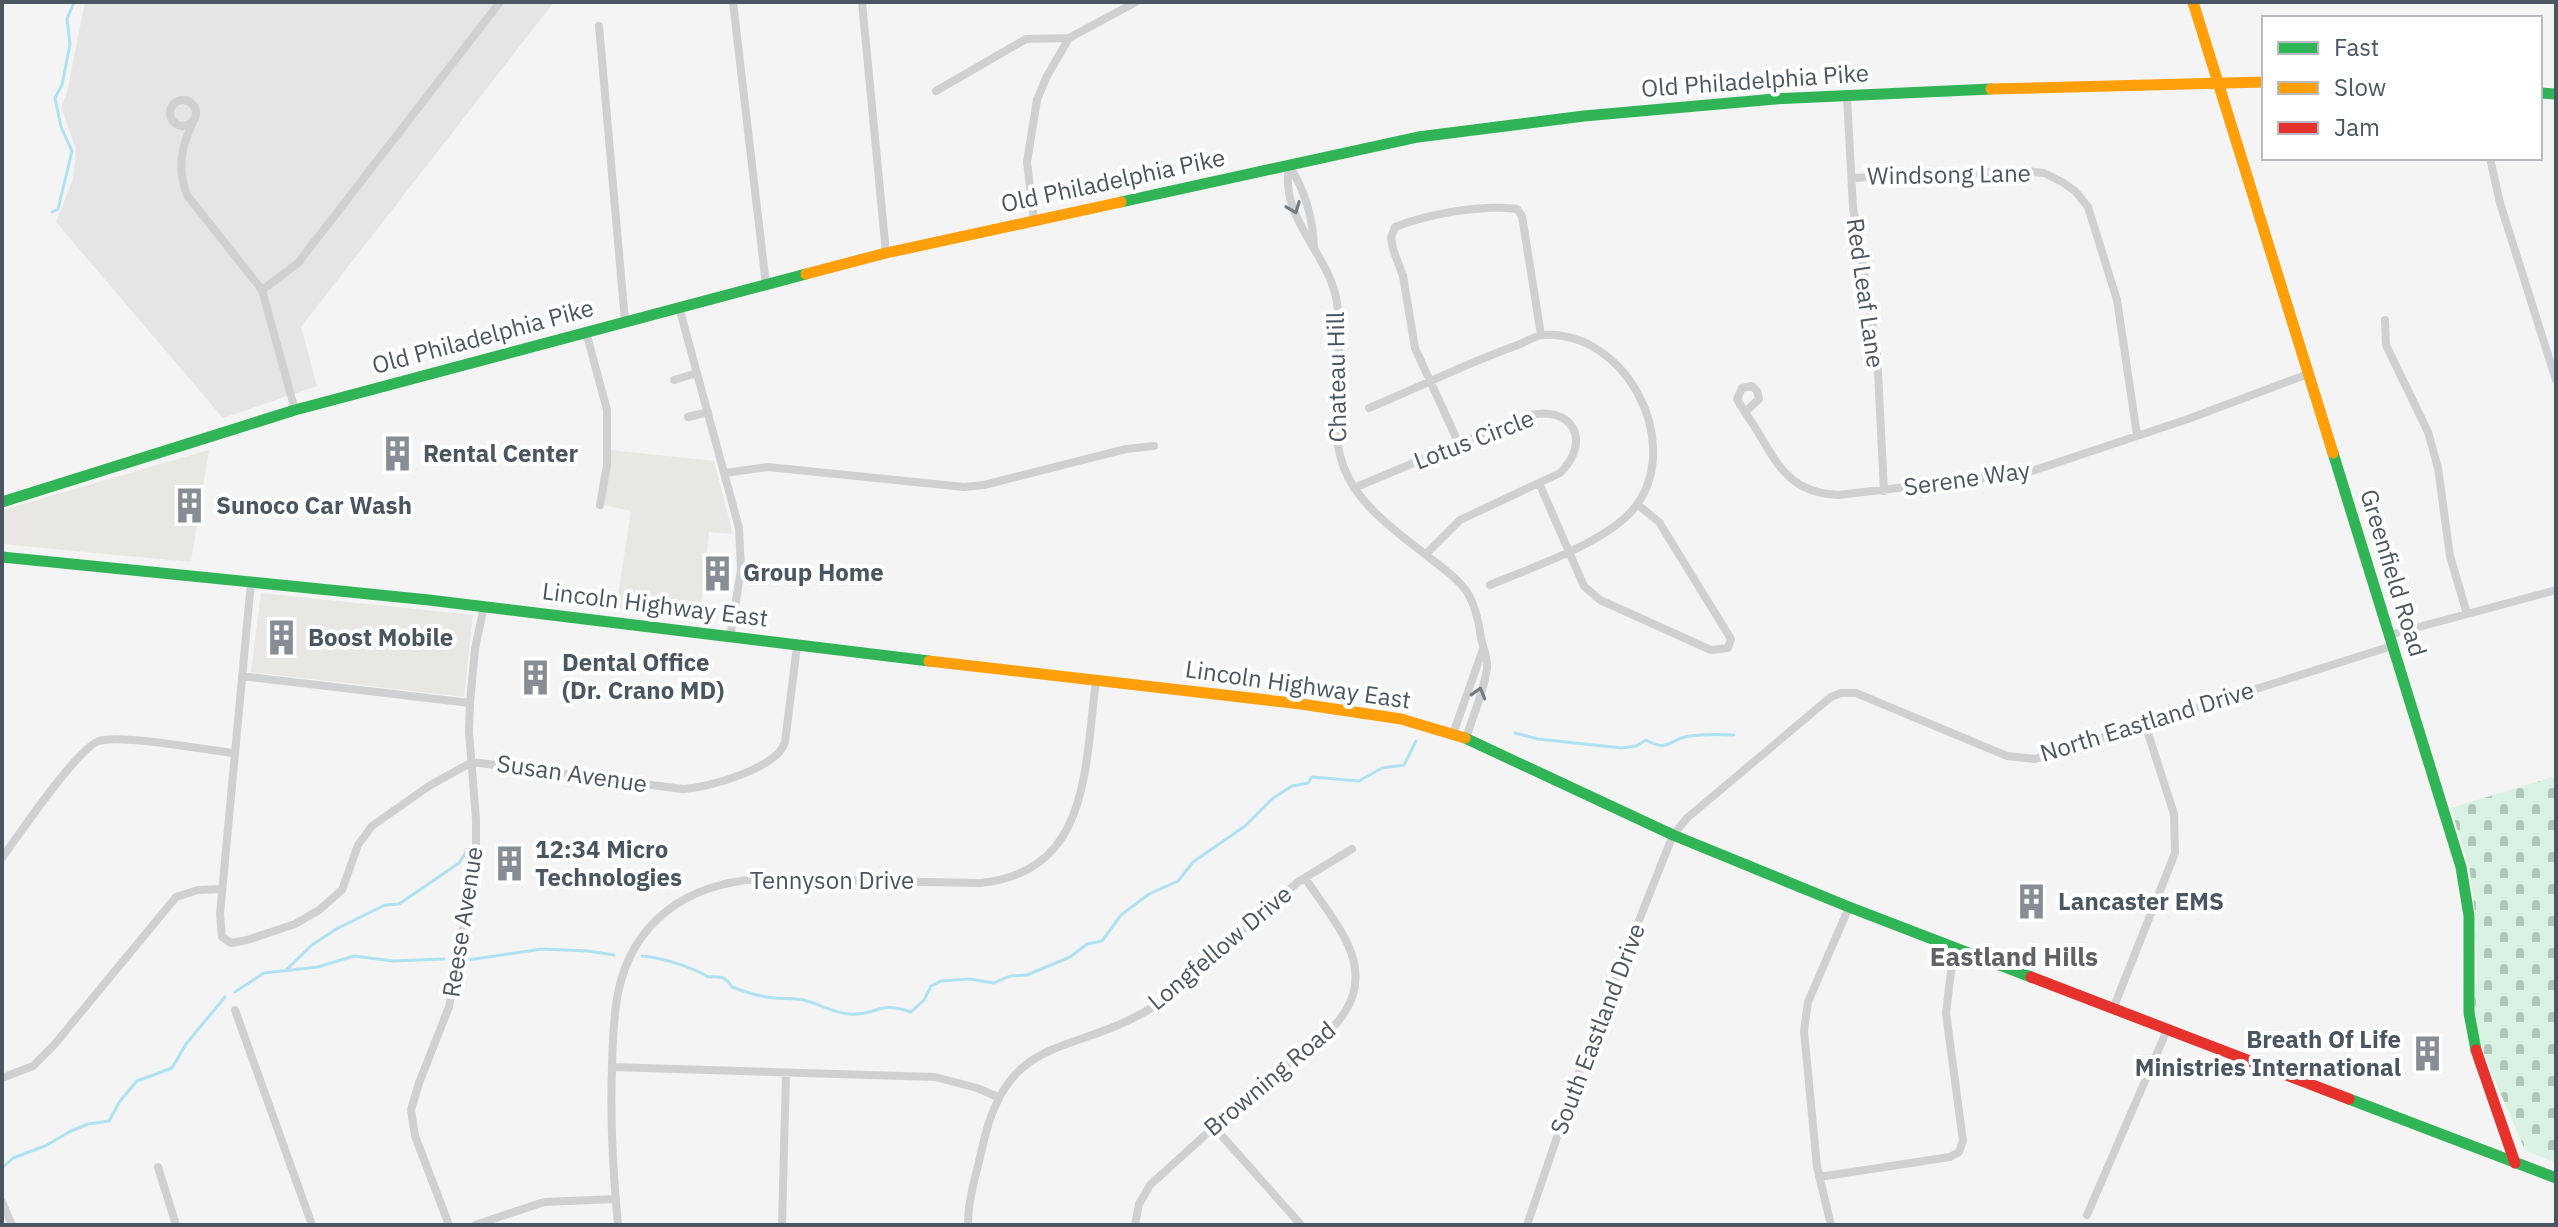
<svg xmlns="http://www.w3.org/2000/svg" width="2558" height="1227" viewBox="0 0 2558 1227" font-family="'IBM Plex Sans',sans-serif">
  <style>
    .commercial { fill: #e8e7e3 }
    .education { fill: #e6e5e6 }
    .cemetery { fill: url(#cemetery-stones) }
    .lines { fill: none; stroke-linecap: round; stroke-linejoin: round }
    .stream { stroke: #aee2f0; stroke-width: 3 }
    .street { stroke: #ced0d2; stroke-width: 8 }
    .fast { stroke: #30b455; stroke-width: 11 }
    .slow { stroke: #ff9f0a; stroke-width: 11 }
    .jam { stroke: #e5322d; stroke-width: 11 }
    .oneway { stroke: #727b83 }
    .labels { text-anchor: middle; stroke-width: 8; stroke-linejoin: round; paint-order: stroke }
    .street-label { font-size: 24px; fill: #4a5661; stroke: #fff }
    .poi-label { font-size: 24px; font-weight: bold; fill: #4a5661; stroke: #fff; text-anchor: start }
    .neighbourhood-label { font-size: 26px; font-weight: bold; fill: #5f6368; stroke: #fff }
  </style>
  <defs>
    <pattern id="cemetery-stones" width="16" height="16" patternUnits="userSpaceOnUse" patternTransform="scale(2)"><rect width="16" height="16" fill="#d9f2e3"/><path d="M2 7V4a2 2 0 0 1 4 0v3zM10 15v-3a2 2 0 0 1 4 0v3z" fill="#b2c7bb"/></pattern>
  </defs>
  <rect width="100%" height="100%" fill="#f4f4f4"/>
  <!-- commercial -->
  <path class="commercial" d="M209,450L191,562L2,544V510Z
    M611,450L714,461L733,534L709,532L700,618L616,608L631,511L604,505Z
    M261,593L473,615L464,697L251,672Z"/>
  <!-- education -->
  <path class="education" d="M85,2H554L301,327L317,386L223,418L56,222L73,179L76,149L61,107L67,92Z"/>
  <!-- cemetery -->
  <path class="cemetery" d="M2556,776V1163L2525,1150L2477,1039L2474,1013L2477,971L2475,914L2470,872L2451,808Z"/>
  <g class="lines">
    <!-- stream -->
    <path class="stream" d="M52,212L58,209L72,151L61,127L55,98L62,85L70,44L67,19L74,2
      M1515,733L1538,739L1622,748L1636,746L1646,740C1669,753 1669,739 1689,736C1704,734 1718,734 1734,735
      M642,956C659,957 693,967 708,977C720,976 725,976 732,987C745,992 761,997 775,998C785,999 797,998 807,1001C822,1005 834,1013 849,1014C878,1016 877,1000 911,1012L924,1000L931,986L941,981L969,979L994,983L1010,976L1027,975L1070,957L1087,944L1102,941L1121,915L1149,894L1178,881L1193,862L1245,826L1273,798L1292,786L1308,783L1312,777L1359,781L1382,768L1404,765L1416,741
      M467,960L542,949L588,951L614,955
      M287,969L312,945L338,928L385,905L399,904L459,863L468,849
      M235,992L264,973L318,967L354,956L393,961L444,959
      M2,1168L13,1158L45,1146L71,1131L88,1124L109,1121L120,1101L137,1081L172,1068L186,1044L225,997"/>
    <!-- street -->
    <path class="street" d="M733,2L766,285
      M862,2L886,253
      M599,26L625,321
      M936,91L1026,39L1069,38
      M1847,96L1853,208L1877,352L1884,491
      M170 113a13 13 0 1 1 26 0a13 13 0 1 1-26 0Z
      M193,122C181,147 177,169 187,195L262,290
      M2490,158L2500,203L2556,380
      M1289,165C1280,216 1322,247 1335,293C1349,350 1323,412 1344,468C1359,507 1400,534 1431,559C1444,569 1458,579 1467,592C1475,605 1479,623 1481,638C1483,647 1488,659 1487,668C1484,691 1473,716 1466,738
      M1289,165C1304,189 1313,218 1314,247
      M1852,178L2026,171L2044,173L2062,182L2075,191L2088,207L2117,300L2137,435
      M1034,220L1027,162L1037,100L1046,78L1069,38L1136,2
      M679,307L739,528L741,570L730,637
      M2385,320L2386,345L2428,432L2438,468L2450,556L2467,614
      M586,332L607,410V465L600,505
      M674,380L697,373
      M1369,408C1417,388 1465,364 1515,346C1524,343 1534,336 1543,335C1624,330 1682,438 1638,503C1613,541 1532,567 1490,585
      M295,410L262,290L298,263L500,2
      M1745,412L1759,399L1757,391L1752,386L1742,388L1737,399C1743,410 1751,421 1758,432C1779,468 1792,493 1838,495L2026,473L2188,419L2308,374
      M688,417L708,412
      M1459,444L1415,348L1403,276L1393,249L1391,238L1395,227C1428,214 1482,204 1517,209L1522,216L1541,335
      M725,473L768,467L964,487L984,485L1126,449L1154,446
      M1539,483L1584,586L1600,600L1711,650L1728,648L1731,639L1659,522L1637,504
      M1354,488L1526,416C1572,404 1593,440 1560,473L1460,520L1426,554
      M251,582L220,914L222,937L231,943L247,940L295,924L319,910L342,890L358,845L372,826L429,786L472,762L683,789C708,788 778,768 785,742L797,646
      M2389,635L2556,590
      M242,676L470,703
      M1453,734L1483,649
      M2,858C18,836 78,747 99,741C121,734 206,750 233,753
      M2113,1009L2175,853L2174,814L2145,724
      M235,1010L312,1225
      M612,1067L935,1077L977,1088L998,1097
      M2,1078L33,1066L54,1045L176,897L198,890L222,889
      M1214,1127L1301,1225
      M158,1167L176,1225
      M1819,1177L1950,1157L1959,1152L1963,1141L1946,1013L1954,947
      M2,1202L12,1225
      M2087,1215L2167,1030
      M449,1225L415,1136L411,1110L419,1083L449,1007L476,859V819L469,732L470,703L475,649L484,606
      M475,1225L544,1202L616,1199
      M618,1225C613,1172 610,1119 612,1066C613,1042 613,1017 618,993C633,920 688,884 758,879L980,883C1091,872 1084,767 1096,682
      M782,1225L786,1073
      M968,1225C968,1196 978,1169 984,1140C1010,1031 1075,1056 1153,1007L1298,882L1352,849
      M1135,1225L1139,1204L1150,1185L1214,1127L1334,1026C1384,972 1336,925 1305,878
      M1527,1225L1583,1061L1673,835L1687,818L1831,697L1841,693H1856L2007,756L2035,759L2392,646
      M1831,1225L1817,1167L1804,1031L1808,1002L1849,907"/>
    <!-- fast -->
    <path class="fast" d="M2540,93L2556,94
      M1121,202L1418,137L1584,116L1775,99L1991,89
      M2333,453L2461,867L2469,916V1013L2476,1050
      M2,502L295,410L806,274
      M2,557L429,600L929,661
      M1465,738L1673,835L1849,907L2031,977
      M2349,1099L2556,1178"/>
    <!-- slow -->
    <path class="slow" d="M2193,2L2333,453
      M1991,89L2264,82
      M806,274L886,253L1121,202
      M929,661L1301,704L1401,719L1465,738"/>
    <!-- jam -->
    <path class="jam" d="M2031,977L2349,1099
      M2476,1050L2515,1163"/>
  </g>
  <!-- one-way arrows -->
  <defs><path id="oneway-chevron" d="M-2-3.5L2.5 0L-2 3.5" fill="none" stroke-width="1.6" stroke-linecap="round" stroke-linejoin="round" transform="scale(2)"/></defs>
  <g class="oneway">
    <use href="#oneway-chevron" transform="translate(1294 208) rotate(69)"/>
    <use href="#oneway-chevron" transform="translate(1479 693) rotate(-74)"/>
  </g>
  <!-- icons -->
  <defs>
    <symbol id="building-bare" viewBox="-9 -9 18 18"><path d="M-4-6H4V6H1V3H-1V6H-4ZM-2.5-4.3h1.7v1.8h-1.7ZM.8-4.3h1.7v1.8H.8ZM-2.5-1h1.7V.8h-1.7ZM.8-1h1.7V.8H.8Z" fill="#868d94" stroke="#fff" stroke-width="2.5" paint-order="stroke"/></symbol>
  </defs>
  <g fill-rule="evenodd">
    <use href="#building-bare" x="372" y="428" width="51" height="51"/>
    <use href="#building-bare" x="164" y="480" width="51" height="51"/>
    <use href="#building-bare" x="692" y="548" width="51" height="51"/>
    <use href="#building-bare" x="256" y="612" width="51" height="51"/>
    <use href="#building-bare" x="510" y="652" width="51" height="51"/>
    <use href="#building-bare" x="484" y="838" width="51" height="51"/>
    <use href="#building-bare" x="2006" y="876" width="51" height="51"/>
    <use href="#building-bare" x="2402" y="1028" width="51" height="51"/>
  </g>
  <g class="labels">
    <!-- street labels -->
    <g class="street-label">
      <text transform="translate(1755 81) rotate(-4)" y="8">Old Philadelphia Pike</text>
      <text transform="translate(1949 175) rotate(-1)" y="8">Windsong Lane</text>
      <text transform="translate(1113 181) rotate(-12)" y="8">Old Philadelphia Pike</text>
      <text transform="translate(1865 293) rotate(82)" y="8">Red Leaf Lane</text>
      <text transform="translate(483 337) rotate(-15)" y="8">Old Philadelphia Pike</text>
      <text transform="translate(1337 377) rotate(-91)" y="8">Chateau Hill</text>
      <text transform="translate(1474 440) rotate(-21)" y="8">Lotus Circle</text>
      <text transform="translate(1967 479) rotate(-8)" y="8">Serene Way</text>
      <text transform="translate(2393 573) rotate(73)" y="8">Greenfield Road</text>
      <text transform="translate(655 605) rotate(7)" y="8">Lincoln Highway East</text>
      <text transform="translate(1298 685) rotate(8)" y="8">Lincoln Highway East</text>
      <text transform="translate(2147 722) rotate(-17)" y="8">North Eastland Drive</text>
      <text transform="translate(572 774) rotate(8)" y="8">Susan Avenue</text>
      <text x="832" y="889">Tennyson Drive</text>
      <text transform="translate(463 922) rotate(-81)" y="8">Reese Avenue</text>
      <text transform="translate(1220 948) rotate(-40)" y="8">Longfellow Drive</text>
      <text transform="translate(1598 1029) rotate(-69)" y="8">South Eastland Drive</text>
      <text transform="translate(1270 1079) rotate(-40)" y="8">Browning Road</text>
    </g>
    <!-- poi labels -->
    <g class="poi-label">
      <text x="423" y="462">Rental Center</text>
      <text x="216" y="514">Sunoco Car Wash</text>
      <text x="743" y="581">Group Home</text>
      <text x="308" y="646">Boost Mobile</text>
      <text x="562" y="671">Dental Office<tspan x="562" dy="28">(Dr. Crano MD)</tspan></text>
      <text x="535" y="858">12:34 Micro<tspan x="535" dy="28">Technologies</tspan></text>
      <text x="2058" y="910">Lancaster EMS</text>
      <text x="2401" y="1048" text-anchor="end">Breath Of Life<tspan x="2401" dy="28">Ministries International</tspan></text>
    </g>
    <!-- neighbourhood labels -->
    <g class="neighbourhood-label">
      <text x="2014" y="966">Eastland Hills</text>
    </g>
  </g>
  <!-- border -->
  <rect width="2558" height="1227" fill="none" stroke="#4a5661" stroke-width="8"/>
  <!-- legend -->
  <rect x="2262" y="16" width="280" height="144" fill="#ffffff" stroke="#b7bbc0" stroke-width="2"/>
  <rect x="2278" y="42" width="40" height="12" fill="#30b455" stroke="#b7bbc0" stroke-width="2"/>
  <text x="2334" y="56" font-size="24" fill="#4a5661">Fast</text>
  <rect x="2278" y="82" width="40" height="12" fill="#ff9f0a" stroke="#b7bbc0" stroke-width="2"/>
  <text x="2334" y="96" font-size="24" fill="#4a5661">Slow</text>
  <rect x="2278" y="122" width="40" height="12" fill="#e5322d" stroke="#b7bbc0" stroke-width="2"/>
  <text x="2334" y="136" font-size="24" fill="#4a5661">Jam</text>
</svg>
